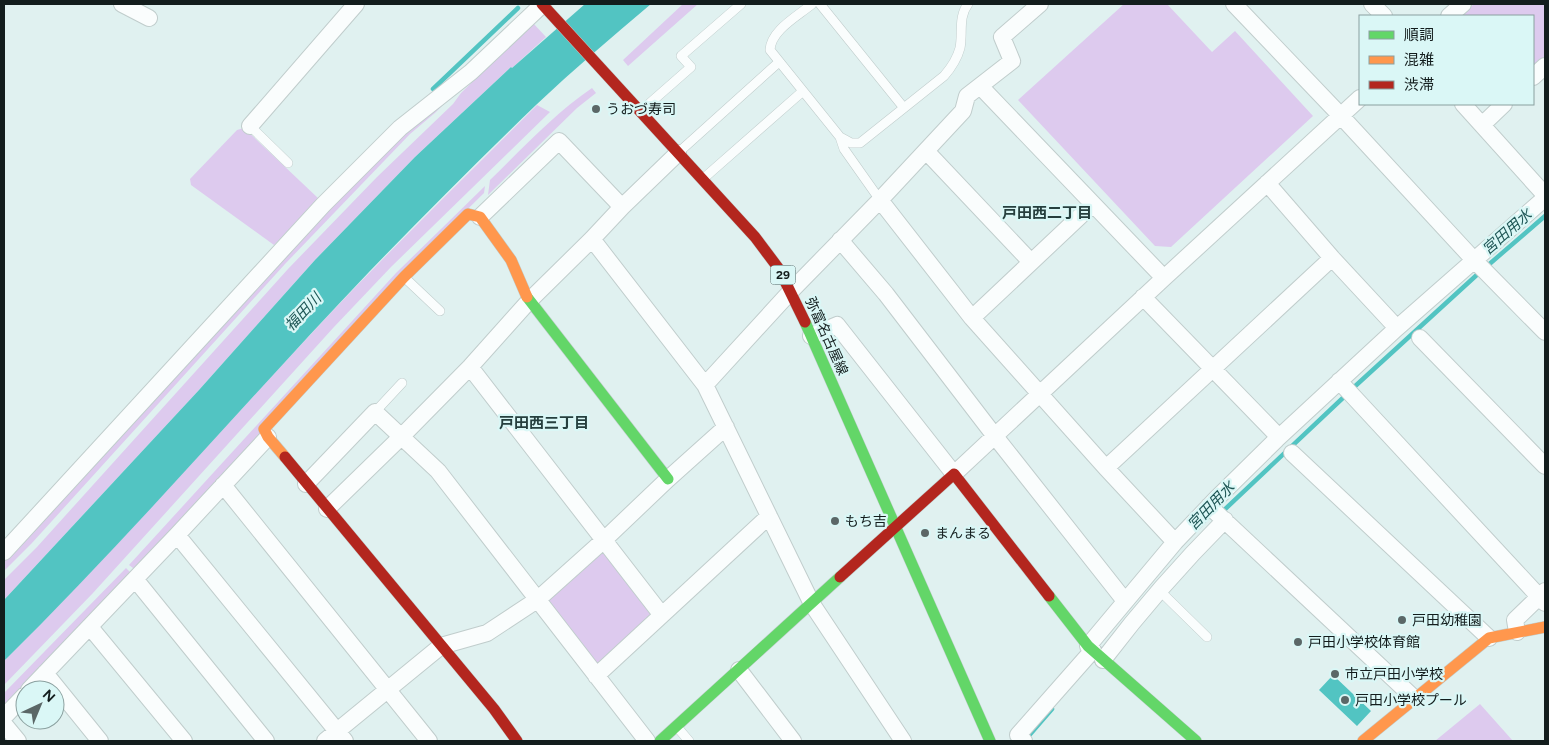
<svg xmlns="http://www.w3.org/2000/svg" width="1549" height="745" viewBox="0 0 1549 745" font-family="Figtree,'Noto Sans JP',sans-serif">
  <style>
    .green { fill: #ddcaee }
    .water { fill: #52c4c2 }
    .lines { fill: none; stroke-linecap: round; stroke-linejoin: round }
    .stream { stroke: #52c4c2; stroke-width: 4.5 }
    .lane-casing { stroke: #c0cdcc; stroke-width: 10 }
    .street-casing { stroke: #c0cdcc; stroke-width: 18 }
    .fast-casing { stroke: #c0cdcc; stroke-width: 12 }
    .slow-casing { stroke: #c0cdcc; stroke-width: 12 }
    .jam-casing { stroke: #c0cdcc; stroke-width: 12 }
    .lane { stroke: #fafdfd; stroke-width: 9 }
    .street { stroke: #fafdfd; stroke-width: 16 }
    .fast { stroke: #63d668; stroke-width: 11 }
    .slow { stroke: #ff974d; stroke-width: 11 }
    .jam { stroke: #b3261e; stroke-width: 11 }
    .poi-dot { fill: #5b6767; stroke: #daf7f6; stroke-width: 2 }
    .labels { text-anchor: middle; stroke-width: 4.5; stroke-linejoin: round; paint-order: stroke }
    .shield { fill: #daf7f6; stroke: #4f5e5e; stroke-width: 1 }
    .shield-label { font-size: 12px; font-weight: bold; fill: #131d1d }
    .poi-label { font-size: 14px; fill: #131d1d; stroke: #daf7f6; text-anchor: start }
    .street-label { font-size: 14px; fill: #131d1d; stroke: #daf7f6 }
    .neighbourhood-label { font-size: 15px; font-weight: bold; fill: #263f3e; stroke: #daf7f6 }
    .water-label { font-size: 15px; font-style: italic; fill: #1e5655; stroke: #daf7f6 }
  </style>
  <rect width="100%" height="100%" fill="#e0f1f0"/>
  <!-- green -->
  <path class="green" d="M683,4H698L628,66L623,60Z
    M1124,4H1167L1212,52L1235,31L1313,116L1171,247L1155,246L1018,100Z
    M1474,4H1545V57L1533,68V16H1460Z
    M533,23L546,37L512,68L511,67L415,157L315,260L199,390L4,600V580L37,547L288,269L377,177L453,104L461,93Z
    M592,88L596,93L577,108L488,195L490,180C523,148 554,114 592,88Z
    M457,90L436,112L410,134L285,264L32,543L4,571V560L282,259L414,120Z
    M537,105L550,112L391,267L334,327L93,593L4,685V661C115,551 218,433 325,319C394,246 466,176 537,105Z
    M244,128L319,199L274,245L191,185L190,179L237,130Z
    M485,186L484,193L402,274L257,440L137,571L129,565L396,273Z
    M601,551L608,553L650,610V617L599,663L593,662L548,605L549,597Z
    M126,568L133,575L4,709V693Z
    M1480,704L1513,741H1435Z"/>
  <!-- water -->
  <path class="water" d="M585,4H651C612,37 573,70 536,105C479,160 423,216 369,272C246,401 131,536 4,661V600L199,390L315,260L415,157L511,67L512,68Z
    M1333,675L1371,711L1357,726L1319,690Z"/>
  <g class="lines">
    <!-- stream -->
    <path class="stream" d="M433,89L518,8
      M1486,267L1545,216
      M1352,389L1480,272
      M1221,513L1346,395
      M1026,739L1052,709"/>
    <defs>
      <path id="lane" d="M812,4C798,16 771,30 770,50L840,137L851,143H860L944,76C951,68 957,59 960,48C963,33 958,17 968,4
        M820,4L904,108
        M642,110L691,67L681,56L741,4
        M250,126L288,163
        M840,137L844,149L880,200
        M679,152L779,62
        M704,178L803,91
        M404,277L440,311
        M375,412L402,383
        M1159,590L1207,637
        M677,727L689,741"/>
      <path id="street" d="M122,4L149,18
        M1234,4L1341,116L1474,260L1545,332
        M1372,4L1384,16
        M1449,16L1463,4
        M1533,77L1545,66
        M980,86L1164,278
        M1463,104L1545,195
        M1482,125L1504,104
        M250,126L356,4
        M926,151L1031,262
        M1267,183L1332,258L1397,328
        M880,200L972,318L1106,468L1175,542
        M480,217L559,141L622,207
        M592,239L705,385L812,604L903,741
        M840,240L886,294L994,435L1125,601
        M1143,297L1279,437
        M972,318L1093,204
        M811,336L837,325L954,474L1164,278L1360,98
        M1420,338L1545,466
        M470,367L661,614
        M1339,381L1545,603
        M705,385L791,291L880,200L963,111L967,96L1012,61L1002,37L1040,4
        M1292,453L1489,638
        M1106,468L1332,258
        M306,484L375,412L438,471L647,741
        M223,485L429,741
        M1209,506L1415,699
        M327,509L401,437L470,367L529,301L592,239L622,207L678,153
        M177,535L345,741
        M4,552L323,205L400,128L471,72L543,4
        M135,579L266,741
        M90,627L184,741
        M1517,632L1515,620L1545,591
        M1088,646L1175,542L1216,499L1277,439L1397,328L1545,198
        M1103,660C1141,610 1181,564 1225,520
        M739,670L793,741
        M45,673L100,741
        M596,676L769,516
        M29,690L177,535L268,437
        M4,717L25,695
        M4,724L18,741
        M325,741L441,646L487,633L537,600L604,540L668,479L726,427
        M1024,741L1018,735L1093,650"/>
      <path id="fast" d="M527,297L668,479
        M805,322L990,741
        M1049,596L1088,646L1196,741
        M660,741L840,577"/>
      <path id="slow" d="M285,457L268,437L264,429L404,277L468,214L480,217L511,260L527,297
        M1363,741L1489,638L1545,627"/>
      <path id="jam" d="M542,4L755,237L779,269L805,322
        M285,457L494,709L517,741
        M840,577L954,474L1049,596"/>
    </defs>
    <!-- lane casing -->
    <use href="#lane" class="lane-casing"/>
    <!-- street casing -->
    <use href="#street" class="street-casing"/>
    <!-- fast casing -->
    <use href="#fast" class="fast-casing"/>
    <!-- slow casing -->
    <use href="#slow" class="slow-casing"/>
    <!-- jam casing -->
    <use href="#jam" class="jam-casing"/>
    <!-- lane -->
    <use href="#lane" class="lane"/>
    <!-- street -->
    <use href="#street" class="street"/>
    <!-- fast -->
    <use href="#fast" class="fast"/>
    <!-- slow -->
    <use href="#slow" class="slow"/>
    <!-- jam -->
    <use href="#jam" class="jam"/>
  </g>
  <!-- markers -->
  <g class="poi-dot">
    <circle cx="596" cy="109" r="5"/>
    <circle cx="835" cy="521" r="5"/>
    <circle cx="925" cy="533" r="5"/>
    <circle cx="1402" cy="620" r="5"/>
    <circle cx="1298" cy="642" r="5"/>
    <circle cx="1335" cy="674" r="5"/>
    <circle cx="1345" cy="700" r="5"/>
  </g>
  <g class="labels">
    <!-- shield labels -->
    <rect class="shield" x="770.5" y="265.5" width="25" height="19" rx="4"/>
    <g class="shield-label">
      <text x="783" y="279">29</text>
    </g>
    <!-- poi labels -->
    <g class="poi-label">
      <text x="606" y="114">うおづ寿司</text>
      <text x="845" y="526">もち吉</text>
      <text x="935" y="538">まんまる</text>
      <text x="1412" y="625">戸田幼稚園</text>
      <text x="1308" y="647">戸田小学校体育館</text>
      <text x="1345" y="679">市立戸田小学校</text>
      <text x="1355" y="705">戸田小学校プール</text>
    </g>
    <!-- street labels -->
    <g class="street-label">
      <text transform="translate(827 336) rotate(66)" y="5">弥富名古屋線</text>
    </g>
    <!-- neighbourhood labels -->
    <g class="neighbourhood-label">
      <text x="1047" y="218">戸田西二丁目</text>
      <text x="544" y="428">戸田西三丁目</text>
    </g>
    <!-- water labels -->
    <g class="water-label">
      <text transform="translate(1507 232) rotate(-41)" y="5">宮田用水</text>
      <text transform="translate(303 312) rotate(-47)" y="5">福田川</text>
      <text transform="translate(1211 506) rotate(-46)" y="5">宮田用水</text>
    </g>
  </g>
  <!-- border -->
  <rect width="1549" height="745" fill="none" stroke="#131d1d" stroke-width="10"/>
  <!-- legend -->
  <rect x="1359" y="15" width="175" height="90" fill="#daf7f6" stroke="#8aa09f"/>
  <rect x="1369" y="31" width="25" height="8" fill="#63d668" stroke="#8aa09f"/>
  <text x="1404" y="40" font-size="15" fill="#131d1d">順調</text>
  <rect x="1369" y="56" width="25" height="8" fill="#ff974d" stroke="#8aa09f"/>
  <text x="1404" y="65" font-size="15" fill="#131d1d">混雑</text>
  <rect x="1369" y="81" width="25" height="8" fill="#b3261e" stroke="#8aa09f"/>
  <text x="1404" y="90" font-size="15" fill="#131d1d">渋滞</text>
  <!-- north arrow -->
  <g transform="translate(40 705) rotate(44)"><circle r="24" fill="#daf7f6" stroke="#8aa09f"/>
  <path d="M0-4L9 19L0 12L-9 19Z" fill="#5b6767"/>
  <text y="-8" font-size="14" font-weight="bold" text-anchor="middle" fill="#131d1d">N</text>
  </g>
</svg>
